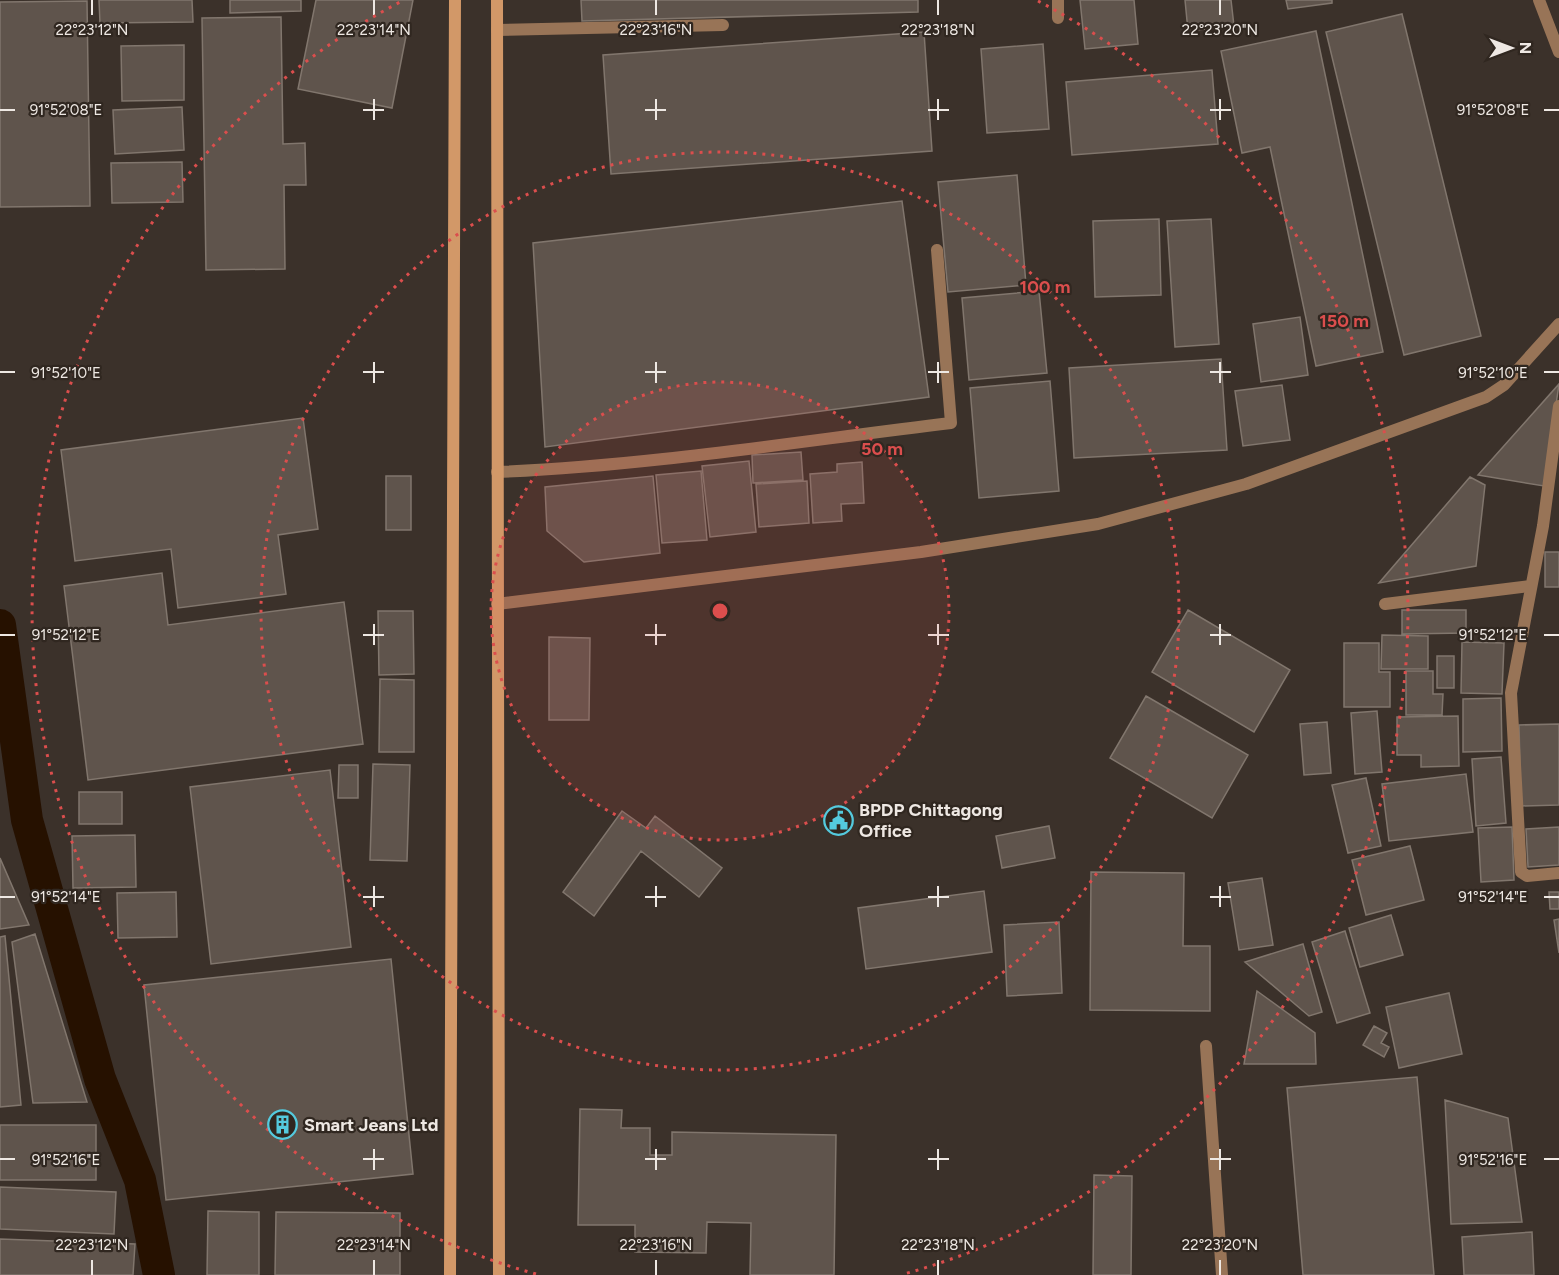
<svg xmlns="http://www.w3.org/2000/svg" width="1559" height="1275" viewBox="0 0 1559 1275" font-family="Figtree,sans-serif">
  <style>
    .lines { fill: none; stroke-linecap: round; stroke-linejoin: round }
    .canal { stroke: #261100; stroke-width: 32 }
    .building { fill: #5f544c; stroke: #81766d; stroke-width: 1.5 }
    .lane { stroke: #987457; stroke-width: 12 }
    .street { stroke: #987457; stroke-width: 12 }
    .secondary { stroke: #d29868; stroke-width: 12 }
    .ticks { fill: none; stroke: #eee8e3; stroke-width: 2 }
    .ring { fill: none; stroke: #db4e4d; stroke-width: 3; stroke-dasharray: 3 6 }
    .labels { text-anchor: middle; stroke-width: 4.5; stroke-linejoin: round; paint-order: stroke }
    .poi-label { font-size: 18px; font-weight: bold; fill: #eee8e3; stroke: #302720; text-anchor: start }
    .ticks-label { font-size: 15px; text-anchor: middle; fill: #eee8e3; stroke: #302720; stroke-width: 4.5; stroke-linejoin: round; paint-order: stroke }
    .centre { fill: #db4e4d; stroke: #302720; stroke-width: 3 }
    .ring-label { font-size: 18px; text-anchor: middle; font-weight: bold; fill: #db4e4d; stroke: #302720; stroke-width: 4.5; stroke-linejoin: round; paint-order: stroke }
  </style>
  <rect width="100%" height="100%" fill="#3b312a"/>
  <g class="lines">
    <!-- canal -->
    <path class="canal" d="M0,625L27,820L100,1079L140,1180L159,1275"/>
  </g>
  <!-- building -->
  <path class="building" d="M99,0H192L193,22L100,23Z
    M230,0H301V11L230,13Z
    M316,0H413L392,108L298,89Z
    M581,0H918V12L582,21Z
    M1080,0H1134L1138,44L1085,49Z
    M1185,0H1231L1234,26L1188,31Z
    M1286,0H1332V3L1288,9Z
    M87,1L90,206L0,207V2Z
    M1402,14L1481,336L1404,355L1326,32Z
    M281,17L283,144L305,143L306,185H284L285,269L206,270L202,18Z
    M1316,31L1383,352L1316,366L1270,147L1242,153L1221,51Z
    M924,32L932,151L611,174L603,55Z
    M1043,44L1049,129L987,133L981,49Z
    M184,45V100L122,101L121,46Z
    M1212,70L1218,144L1072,155L1066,82Z
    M182,107L184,150L115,154L113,110Z
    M182,162L183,202L112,203L111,163Z
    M1017,175L1026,285L948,292L938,182Z
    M902,201L929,397L545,447L533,243Z
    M1159,219L1161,295L1095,297L1093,221Z
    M1211,219L1219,344L1175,347L1167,221Z
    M1039,291L1047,373L969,380L962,298Z
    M1300,317L1308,375L1261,382L1253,324Z
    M1221,359L1227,450L1074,458L1069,368Z
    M1050,381L1059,491L979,498L970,388Z
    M1559,384L1544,486L1478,475Z
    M1282,385L1290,440L1243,446L1235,391Z
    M303,418L318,529L278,535L286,594L178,608L171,549L75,561L61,450Z
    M801,452L803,480L753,483L752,455Z
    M749,461L756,532L710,537L702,466Z
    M862,462L864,503L841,504L842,521L813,523L810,474L837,472V464Z
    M701,471L707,540L662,543L656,475Z
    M386,476H411V530H386Z
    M653,476L660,553L584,562L547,531L545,487Z
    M1470,477L1485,485L1476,566L1379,583Z
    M807,481L809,523L759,527L756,484Z
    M1545,552H1559V587H1545Z
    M162,573L168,625L344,602L363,744L88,780L64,586Z
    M1188,610L1290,670L1254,732L1152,672Z
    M1402,610H1466V633L1402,634Z
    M378,611H413L414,674L379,675Z
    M1382,635L1428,636V669H1381Z
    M549,637L590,638L589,720H549Z
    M1462,642L1504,643L1502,694L1461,693Z
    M1344,643H1379V672H1390V707H1344Z
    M1437,656H1454V688H1437Z
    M1406,671H1433V694H1443L1442,715H1406Z
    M380,679L414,680V752H379Z
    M1146,696L1248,755L1212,818L1110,758Z
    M1501,698L1502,751L1463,752V699Z
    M1377,711L1382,772L1355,774L1351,713Z
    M1458,716L1459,766L1421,767V755H1397V717Z
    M1327,722L1331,773L1304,775L1300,724Z
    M1559,724V805L1521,806L1519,725Z
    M1501,757L1506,823L1476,826L1472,759Z
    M373,764L410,765L407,861L370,860Z
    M339,765H358V798H338Z
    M330,770L351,947L211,964L190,787Z
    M1466,774L1473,832L1389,841L1382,784Z
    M1366,778L1381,846L1348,853L1332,785Z
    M79,792H122V824H79Z
    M622,811L646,828L655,816L722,868L699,897L641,851L594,916L563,892Z
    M1049,826L1055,858L1002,868L996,836Z
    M1512,827L1514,880L1481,882L1478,828Z
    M1559,827V865L1528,867L1526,829Z
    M135,835L136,887L73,888L72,836Z
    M1410,846L1424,900L1366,915L1352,860Z
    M0,858L29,925L0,929Z
    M1091,872L1184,873L1183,946H1210V1011L1090,1010Z
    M1262,878L1273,945L1239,950L1228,883Z
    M984,891L992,952L866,969L858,908Z
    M176,892L177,937L118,938L117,893Z
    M1549,892H1559V909H1550Z
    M1391,915L1403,955L1360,967L1349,928Z
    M1559,919V953L1554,920Z
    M1059,922L1062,993L1007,996L1004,925Z
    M1345,931L1370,1013L1337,1023L1312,942Z
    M35,934L87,1102L33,1103L12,942Z
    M5,936L21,1105L0,1107V937Z
    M1303,944L1322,1012L1309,1016L1245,962Z
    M391,959L413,1174L166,1200L144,985Z
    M1257,991L1315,1033L1316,1064H1244Z
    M1449,993L1462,1054L1399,1068L1386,1007Z
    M1374,1026L1387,1033L1381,1043L1389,1047L1384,1057L1363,1045Z
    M1417,1077L1434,1275H1303L1287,1088Z
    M1445,1100L1508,1118L1522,1222L1451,1224Z
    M580,1109L622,1110L621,1128H650V1155H672V1132L836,1135L834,1275H750L751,1223L707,1222L706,1253L635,1252V1225H578Z
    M0,1125H96V1180H0Z
    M1094,1175L1132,1176L1131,1275H1093Z
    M0,1187L116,1192L114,1234L0,1229Z
    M208,1211L259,1212V1275H207Z
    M276,1212L400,1213V1275H275Z
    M1532,1232L1534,1275H1464L1462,1237Z
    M0,1239L135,1244L133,1275H0Z"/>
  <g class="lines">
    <!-- lane -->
    <path class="lane" d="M497,30L723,25
      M497,472C648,466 800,441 951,423L937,250
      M1206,1046L1222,1275"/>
    <!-- street -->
    <path class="street" d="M1539,0L1559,52
      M1058,18V0
      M1559,406L1543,526L1511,693L1521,872L1527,876L1559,873
      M497,604L921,552L1098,524L1246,484L1486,397L1504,385L1559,324
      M1385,604L1530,586"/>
    <!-- secondary -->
    <path class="secondary" d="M497,0L499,1275
      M450,1275L455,0"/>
  </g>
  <!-- ticks -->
  <path class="ticks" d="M92,0V15M374,0V15M656,0V15M938,0V15M1220,0V15M374,99V120M656,99V120M938,99V120M1220,99V120M0,110H15M363,110H384M645,110H666M928,110H949M1210,110H1231M1544,110H1559M374,362V383M656,362V383M938,362V383M1220,362V383M0,372H15M363,372H384M645,372H666M928,372H949M1210,372H1231M1544,372H1559M374,624V645M656,624V645M938,624V645M1220,624V645M0,635H15M363,635H384M645,635H666M928,635H949M1210,635H1231M1544,635H1559M374,886V907M656,886V907M938,886V907M1220,886V907M0,897H15M363,897H384M645,897H666M928,897H949M1210,897H1231M1544,897H1559M374,1149V1170M656,1149V1170M938,1149V1170M1220,1149V1170M0,1159H15M363,1159H384M645,1159H666M928,1159H949M1210,1159H1231M1544,1159H1559M92,1260V1275M374,1260V1275M656,1260V1275M938,1260V1275M1220,1260V1275"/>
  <!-- distance rings -->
  <circle cx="720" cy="611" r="229" fill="#db4e4d" fill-opacity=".12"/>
  <g class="ring">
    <circle cx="720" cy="611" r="229"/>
    <circle cx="720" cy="611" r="459"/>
    <path d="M536 1274A688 688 0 0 1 402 1M1038 1A688 688 0 0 1 904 1274"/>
  </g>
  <!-- icons -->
  <defs>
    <symbol id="civic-ring" viewBox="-11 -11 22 22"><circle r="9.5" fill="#302720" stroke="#54cade" stroke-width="1.5"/><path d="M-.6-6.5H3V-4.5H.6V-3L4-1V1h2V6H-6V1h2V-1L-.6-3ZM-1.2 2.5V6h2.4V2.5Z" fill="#54cade"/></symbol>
    <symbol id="building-ring" viewBox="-11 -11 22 22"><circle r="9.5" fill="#302720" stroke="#54cade" stroke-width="1.5"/><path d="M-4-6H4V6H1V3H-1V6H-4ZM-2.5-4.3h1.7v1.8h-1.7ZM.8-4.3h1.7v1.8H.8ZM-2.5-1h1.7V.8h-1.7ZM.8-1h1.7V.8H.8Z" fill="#54cade"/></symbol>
  </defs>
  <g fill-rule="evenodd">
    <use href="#civic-ring" x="822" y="804" width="33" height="33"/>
    <use href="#building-ring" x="266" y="1108" width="33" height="33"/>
  </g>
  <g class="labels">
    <!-- poi labels -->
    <g class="poi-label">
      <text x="859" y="816">BPDP Chittagong<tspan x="859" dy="21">Office</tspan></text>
      <text x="304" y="1131">Smart Jeans Ltd</text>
    </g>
  </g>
  <g class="ticks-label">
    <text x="92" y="35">22°23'12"N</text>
    <text x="374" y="35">22°23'14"N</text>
    <text x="656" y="35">22°23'16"N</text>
    <text x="938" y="35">22°23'18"N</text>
    <text x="1220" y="35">22°23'20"N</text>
    <text x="1493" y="115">91°52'08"E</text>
    <text x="66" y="115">91°52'08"E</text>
    <text x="1493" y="378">91°52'10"E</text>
    <text x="66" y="378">91°52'10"E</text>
    <text x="1493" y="640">91°52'12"E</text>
    <text x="66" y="640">91°52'12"E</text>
    <text x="1493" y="902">91°52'14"E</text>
    <text x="66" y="902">91°52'14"E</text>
    <text x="1493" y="1165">91°52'16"E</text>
    <text x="66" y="1165">91°52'16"E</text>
    <text x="92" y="1250">22°23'12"N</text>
    <text x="374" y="1250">22°23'14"N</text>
    <text x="656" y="1250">22°23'16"N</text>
    <text x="938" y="1250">22°23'18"N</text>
    <text x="1220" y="1250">22°23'20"N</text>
  </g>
  <circle cx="720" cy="611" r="9" class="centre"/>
  <g class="ring-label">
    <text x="1045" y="293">100 m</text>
    <text x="1344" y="327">150 m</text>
    <text x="882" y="455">50 m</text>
  </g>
  <!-- north arrow -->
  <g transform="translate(1511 48) rotate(90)" stroke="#302720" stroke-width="4.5" paint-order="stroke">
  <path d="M0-4.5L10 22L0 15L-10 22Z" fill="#eee8e3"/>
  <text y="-9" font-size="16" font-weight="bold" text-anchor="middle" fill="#eee8e3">N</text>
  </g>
</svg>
